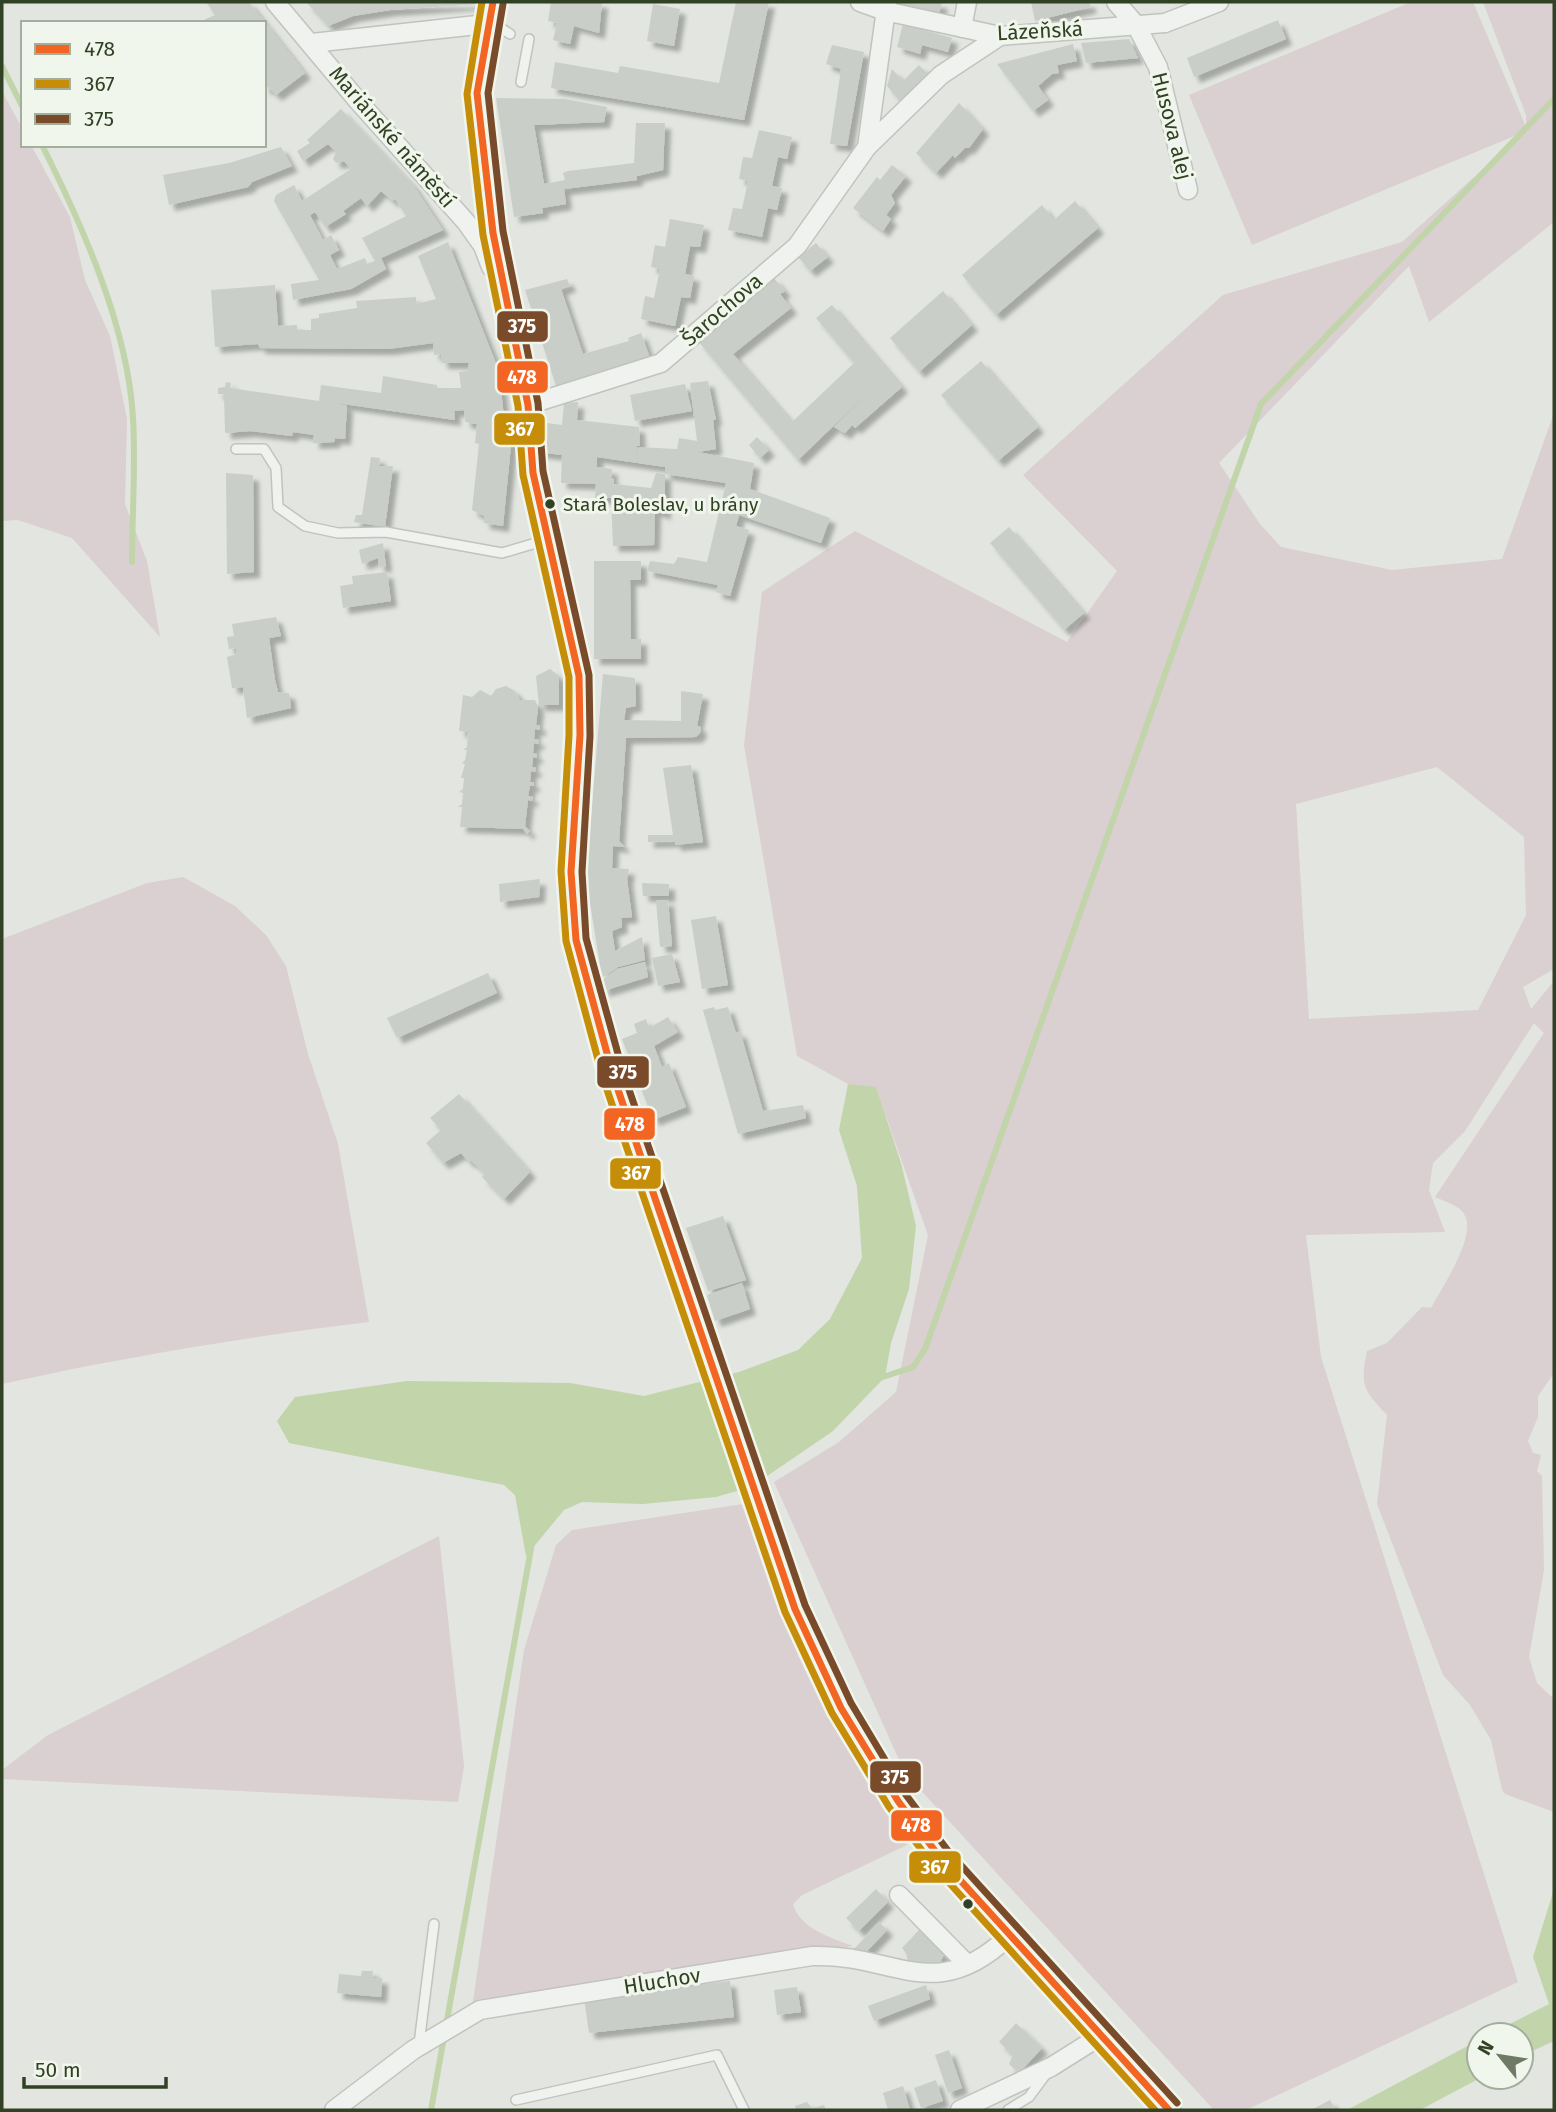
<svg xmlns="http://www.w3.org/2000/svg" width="1556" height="2112" viewBox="0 0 1556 2112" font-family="'Fira Sans',sans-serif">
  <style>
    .green { fill: #dacfd1; fill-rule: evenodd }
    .water { fill: #c2d4aa }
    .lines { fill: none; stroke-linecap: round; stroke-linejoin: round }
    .stream { stroke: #c2d4aa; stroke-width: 6 }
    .building { fill: #cacec8; fill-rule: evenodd; filter: url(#shadow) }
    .lane-casing { stroke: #c0c3be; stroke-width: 12 }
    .street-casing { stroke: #c0c3be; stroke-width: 21 }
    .lane { stroke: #f0f2ef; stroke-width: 9 }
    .street { stroke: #f0f2ef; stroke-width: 18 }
    .secondary { stroke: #c1c6bd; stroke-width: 26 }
    .bus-1-casing { stroke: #f1f6ec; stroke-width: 12 }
    .bus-2-casing { stroke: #f1f6ec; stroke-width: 12 }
    .bus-3-casing { stroke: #f1f6ec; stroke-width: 12 }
    .bus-1 { stroke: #f26522; stroke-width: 7 }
    .bus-2 { stroke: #c68d09; stroke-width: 7 }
    .bus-3 { stroke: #7a4b2a; stroke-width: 7 }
    .bus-dot { fill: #314124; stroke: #f1f6ec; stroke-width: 2.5 }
    .labels { text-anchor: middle; stroke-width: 6; stroke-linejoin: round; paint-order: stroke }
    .bus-label { font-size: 19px; fill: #314124; stroke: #f1f6ec; text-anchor: start }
    .street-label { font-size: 21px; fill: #314124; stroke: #f1f6ec }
    .line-badge { stroke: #f1f6ec; stroke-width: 2.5 }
    .badge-label { font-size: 19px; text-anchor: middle; font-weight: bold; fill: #fff }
  </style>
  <defs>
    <filter id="shadow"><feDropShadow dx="6" dy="6" stdDeviation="2" flood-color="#0004"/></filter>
  </defs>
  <rect width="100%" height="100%" fill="#e2e5e0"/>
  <!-- green -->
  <path class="green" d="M1411,2H1473L1526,127V115L1483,2H1554V222L1429,322L1409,266L1219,463L1260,524L1281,547L1392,570L1502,559L1554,413V969L1523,987L1531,1009L1554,981V1373L1538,1396V1417L1528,1441L1533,1453L1541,1455L1537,1471L1542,1476L1544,1570L1529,1657L1537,1683L1554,1699V1812L1505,1794L1502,1790L1491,1740L1470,1705L1443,1675L1377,1504L1387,1415C1363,1390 1360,1385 1367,1351L1387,1343L1422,1307L1431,1308C1442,1288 1474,1240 1466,1218C1462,1206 1446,1202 1435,1197L1544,1033L1534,1023L1465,1131L1433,1163L1429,1190L1445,1232L1306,1235L1321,1357L1518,1982L1246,2110H1214L905,1773L774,1482L839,1442L896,1392L928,1235L876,1088L848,1084L797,1056L744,745L762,592L855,531L1067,642L1117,571L1023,475L1223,295L1402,242L1524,132L1252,245L1189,95ZM1437,767L1524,837L1526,915L1478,1010L1309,1019L1296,804Z
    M2,91L23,130V145H31L70,217L85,280L110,336L127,419L125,504L147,561L160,637L72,538L18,520L2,521Z
    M183,877L235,906L266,935L286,966L308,1054L338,1144L369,1322C245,1337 123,1357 2,1384V939L147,883Z
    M750,1503C766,1559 780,1618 805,1670C834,1731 871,1788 907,1845L802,1895L793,1904C799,1928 831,1938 853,1946L503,1998L472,2008L524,1650L556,1545L572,1530Z
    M439,1536L464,1766L458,1802L2,1779V1770L48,1735Z"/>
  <!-- water -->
  <path class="water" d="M848,1084L876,1087L901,1163L916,1226L909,1289L891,1343L885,1377L833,1431L751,1487L716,1497L643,1504L582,1502L564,1510L526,1556L515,1495L504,1485L289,1443L277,1421L295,1397L407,1381L570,1383L644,1396L739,1372L798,1350L830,1319L862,1258L857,1186L839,1130Z
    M1554,1889V2041L1521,2056V2035H1488L1549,2004L1533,1957Z
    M1479,2040V2077H1482L1420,2110H1347Z"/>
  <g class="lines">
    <!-- stream -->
    <path class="stream" d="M2,66L23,108
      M42,145C82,225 128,327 133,418C136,465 132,514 132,562
      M880,1378L913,1367L925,1349L1261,404L1554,99
      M431,2110L532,1543"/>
  </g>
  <!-- building -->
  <path class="building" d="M206,2H249L305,73L276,95L268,87L264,89V23H197L215,15Z
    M306,2H479V4L390,10L353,16L328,26Z
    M551,2H602L599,33L574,26L570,44L553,40L557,23L548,21Z
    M736,2H769L744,120L551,88L555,62L618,73L620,66L719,83Z
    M899,2H938L942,3L938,16L898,5Z
    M1031,2H1089L1091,7L1035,21Z
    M653,4L680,9L674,46L647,41Z
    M1278,20L1286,39L1194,77L1187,58Z
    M903,24L952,38L948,52L922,45L920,54L897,47Z
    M1129,39L1138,58L1086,63L1081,43Z
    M1073,44L1077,61L1057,65L1059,73L1052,74L1038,86L1048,100L1033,111L997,64Z
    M832,45L864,52L847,146L830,144L841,69L826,64Z
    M919,65L929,75L901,102L887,86L892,69L903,81Z
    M496,98L565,99L607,107L604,122L534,125L544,184L565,180L563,173L568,171L634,163L636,123H665L663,170L637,176V180L564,189L566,204L542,208L543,213L514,217Z
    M959,103L983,129L969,148H965L955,158L953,155L936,173L916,153Z
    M341,109L413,185L443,230L381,258L386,269L351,289L293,300L291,284L319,280L274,201L276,195L294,185L302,201L351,169L344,161L336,163L333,159L336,152L328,144L303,161L297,151L310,143L307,140ZM381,191L393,201L395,199L406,216L362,238L375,261L367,264L365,258L337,269L330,255L339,250L331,235L323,240L310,215L315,212L325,227L346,214L343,211L361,198L367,206Z
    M759,130L792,137L787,159L778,157L772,186L782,188L777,210L768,208L762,237L728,230L733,208L742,209L748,181L739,179L743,157L752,158Z
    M281,147L292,166L252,182L248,187L169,205L163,175L229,163Z
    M892,165L906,176L891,195L895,203L886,215L891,219L883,231L853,208L877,177L880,180Z
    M1075,201L1098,228L996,315L962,275L1042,205L1054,220Z
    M670,219L704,225L700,247L690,246L685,274L694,276L690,298L681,297L675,326L641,319L645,296L654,298L660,269L651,267L655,245L665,247Z
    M448,242L499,371L504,418L510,419L513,425L503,526L484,523V516L472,510L479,444L475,443L477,424L465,422L464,410L454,411L455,420L336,403L347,406L345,439L335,438L334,442L313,443L314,435L293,432L292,436L250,431L225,433L224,394H218V388L225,387L226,382L231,383L230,388L319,401L321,385L381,393L383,376L437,385V388H461L459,372L468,371L469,363H442L441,354L434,355L433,343L388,349L260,348L258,344L215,347L211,290L275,285L278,326L297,325V330H311V319L319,318V314L357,308L356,301L416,297V304L436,299L418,256Z
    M816,243L828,257L810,271L798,257Z
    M774,278L785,291L780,294L791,308L733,354L792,422L854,363L816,318L832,305L902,387L855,428L852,425L845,433L834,427L877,384L798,460L698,341Z
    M567,279L570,286L561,289L583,354L629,341L628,338L641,333L650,358L556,386L525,290Z
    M943,291L972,325L919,372L890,338Z
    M981,361L1038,427L998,461L941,395Z
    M708,381L716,420H713L716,449L698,452L754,463L750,489L830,518L821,543L739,515L736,526L749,530L730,596L716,592L718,585L647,571L650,561L674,564L678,557L707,562L726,483L665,474V514L655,510L654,545L613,546L611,498H595L596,484L561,483L562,455L537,452L539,422L562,425L564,403L578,402L577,420L639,427L640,446H637L636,455L638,447L677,449L679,438L697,441L690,383ZM597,457L665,467V474L656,473L651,488L614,484V479L611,478L612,469L597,467Z
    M685,384L692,411L635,421L630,395Z
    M757,437L769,450L760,458L749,445Z
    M371,457L380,458L379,466H393L385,527L354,522L356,515H362Z
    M226,473L253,475L254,572L227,574Z
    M1009,527L1084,613L1064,630L990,543Z
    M383,543L386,566L379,567L378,558L362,564L359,550Z
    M594,561H641V580H630L631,639H641V659H594Z
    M387,572L391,601L343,608L340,586L353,584L352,576Z
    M276,617L281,636L269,638L275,680L278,692L289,693L291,708L247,718L243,687L232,688L227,657L237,654L236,648L229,649L227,637L234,636L232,624Z
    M550,669L559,676V705H539L536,676Z
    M603,674L635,678L636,706L626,708L624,720L681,721V691L703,694L697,726L701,727L700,733L696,737L626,738L619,841L625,847L613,846L612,868L629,869L627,879L632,917L621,918L622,927L612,931L615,951L642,937L645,960L618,967L602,978L586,878Z
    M506,686L515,691L520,700H535L538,708L536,725H540V730L535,729L534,739L539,740L538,744L534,743L533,753L537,754V758L533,757L532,767L536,768L535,772L531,771L530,782H534V786H530L528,796L533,797L532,801L528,800L525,826L530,831L527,834L523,829L460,827L462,807H458L462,804L463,793L459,792L463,789L464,778H461L465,764L462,763L465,760L467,750H463L467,747L468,732L459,731L463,695L472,697L480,690L491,696L496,689Z
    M691,765L703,842L675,845V841L648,842V835H673L663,768Z
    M540,879L539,897L500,902L499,884Z
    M642,883L669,884V896H643Z
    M668,900L672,946L660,947L656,901Z
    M716,916L728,985L702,989L691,920Z
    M672,954L680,982L658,986L652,958Z
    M645,962L648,977L603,991L602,980L617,969Z
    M488,973L497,993L397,1038L387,1018Z
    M714,1007L715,1010L728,1007L736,1033L740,1031L763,1111L803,1105L806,1118L738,1134L703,1010Z
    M668,1017L678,1032L654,1046L662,1067L669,1063L686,1107L653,1120L622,1039L637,1033L634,1024L646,1019L649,1028Z
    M459,1094L530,1172L504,1199L482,1177L485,1173L470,1160L469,1162L461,1153L443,1163L426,1143L441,1130L430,1118Z
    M723,1216L746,1280L708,1291L686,1228Z
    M742,1283L750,1309L715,1321L707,1295Z
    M876,1889L888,1902L859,1931L846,1918Z
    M879,1922L887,1930L866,1952L854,1949Z
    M919,1930L944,1954L940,1964L908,1966L907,1955L902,1948Z
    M362,1971H373L372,1978H382L381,1997L337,1993L339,1974L361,1976Z
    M730,1981L734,2017L589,2033L584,1998Z
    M926,1985L930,1999L874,2021L868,2006Z
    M797,1987L801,2012L777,2015L774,1990Z
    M1016,2023L1042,2048L1019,2073L1009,2064L1013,2055L999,2042Z
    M949,2050L962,2088L948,2093L935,2055Z
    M936,2080L943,2101L921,2108L914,2088Z
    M903,2086L910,2110H888L883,2093Z
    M1330,2100L1336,2110H1311Z
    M807,2102L812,2108L824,2105L826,2110H796L795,2106Z"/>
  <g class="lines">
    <defs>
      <path id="lane" d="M493,23L510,34
        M521,82L529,39
        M236,449H264L276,468L278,507L305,526L338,533L386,532L502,553L546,540
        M419,2044L434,1924
        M516,2100L717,2055L744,2110
        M1008,2110L1029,2097L1046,2074"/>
      <path id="street" d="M275,2L358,101L466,222L483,246L491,267
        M860,2L885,11L1000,36L1165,23L1219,2
        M1116,2L1136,25L1158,67L1188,190
        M962,28L967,2
        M312,43L477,25L492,22L494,17
        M867,147L887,2
        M528,405L661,363L797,246L867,147L941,75L1000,36
        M899,1895L967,1964
        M334,2110L413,2050L480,2010L812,1956C894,1953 934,2007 1009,1936
        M960,2110L1051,2067L1102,2035"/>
    </defs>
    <!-- lane casing -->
    <use href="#lane" class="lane-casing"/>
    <!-- street casing -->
    <use href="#street" class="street-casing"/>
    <!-- lane -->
    <use href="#lane" class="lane"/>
    <!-- street -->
    <use href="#street" class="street"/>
    <!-- secondary -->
    <path class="secondary" d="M493,2L477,93L493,233L528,405L533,473L579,676L580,735L571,872L576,940L613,1075L795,1609C832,1698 880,1785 941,1859C1013,1947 1094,2026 1169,2110"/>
    <defs>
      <path id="bus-1" d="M493,2L477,93L493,233L528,405L533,473L579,676L580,735L571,872L576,940L613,1075L795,1609L841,1708L898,1801L941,1859L1169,2110"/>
      <path id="bus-2" d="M482,2L467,94L483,235L518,406L523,475L569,677V735L561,871L566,941L603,1078L785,1612L832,1713L889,1807L933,1865L1155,2110"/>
      <path id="bus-3" d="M503,4L488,93L503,231L538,403L543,471L589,675L590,736L582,872L586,938L623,1072L805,1605L851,1703L906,1795L949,1852L1177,2103"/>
    </defs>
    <!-- bus-1 casing -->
    <use href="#bus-1" class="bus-1-casing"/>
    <!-- bus-2 casing -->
    <use href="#bus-2" class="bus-2-casing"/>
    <!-- bus-3 casing -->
    <use href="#bus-3" class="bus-3-casing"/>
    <!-- bus-1 -->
    <use href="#bus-1" class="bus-1"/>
    <!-- bus-2 -->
    <use href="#bus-2" class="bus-2"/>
    <!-- bus-3 -->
    <use href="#bus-3" class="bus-3"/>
  </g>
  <!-- markers -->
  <g class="bus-dot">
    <circle cx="550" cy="504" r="6"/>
    <circle cx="968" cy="1904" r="6"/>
  </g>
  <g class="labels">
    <!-- bus labels -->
    <g class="bus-label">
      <text x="563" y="511">Stará Boleslav, u brány</text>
    </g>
    <!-- street labels -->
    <g class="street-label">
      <text transform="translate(1040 31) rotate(-3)" y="7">Lázeňská</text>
      <text transform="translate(1172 126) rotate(76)" y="7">Husova alej</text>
      <text transform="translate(392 137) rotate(49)" y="7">Mariánské náměstí</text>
      <text transform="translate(722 310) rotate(-41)" y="7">Šarochova</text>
      <text transform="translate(662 1981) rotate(-9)" y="7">Hluchov</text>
    </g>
  </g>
  <g class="line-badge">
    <rect x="496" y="310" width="53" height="33" rx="7" fill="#7a4b2a"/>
    <rect x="496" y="360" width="53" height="34" rx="7" fill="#f26522"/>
    <rect x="493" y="412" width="53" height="34" rx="7" fill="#c68d09"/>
    <rect x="596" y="1055" width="54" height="34" rx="7" fill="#7a4b2a"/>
    <rect x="603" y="1107" width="53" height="34" rx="7" fill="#f26522"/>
    <rect x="609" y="1157" width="53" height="33" rx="7" fill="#c68d09"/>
    <rect x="869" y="1760" width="53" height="34" rx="7" fill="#7a4b2a"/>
    <rect x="890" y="1809" width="53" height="33" rx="7" fill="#f26522"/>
    <rect x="908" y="1850" width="54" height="34" rx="7" fill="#c68d09"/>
  </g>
  <g class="badge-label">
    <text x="522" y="333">375</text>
    <text x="522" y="384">478</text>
    <text x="520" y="436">367</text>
    <text x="623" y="1079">375</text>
    <text x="630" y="1131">478</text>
    <text x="636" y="1180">367</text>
    <text x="895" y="1784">375</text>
    <text x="916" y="1832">478</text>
    <text x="935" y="1874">367</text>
  </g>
  <!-- border -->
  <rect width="1556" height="2112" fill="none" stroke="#314124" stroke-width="7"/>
  <!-- legend -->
  <rect x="21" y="21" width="245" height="126" fill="#f1f6ec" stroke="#a4ae9c" stroke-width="2"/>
  <rect x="35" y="44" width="35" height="10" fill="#f26522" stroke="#a4ae9c" stroke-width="2"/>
  <text x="84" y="56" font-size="21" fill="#314124">478</text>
  <rect x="35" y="79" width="35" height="10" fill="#c68d09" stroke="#a4ae9c" stroke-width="2"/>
  <text x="84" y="91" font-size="21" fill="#314124">367</text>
  <rect x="35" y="114" width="35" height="10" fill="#7a4b2a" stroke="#a4ae9c" stroke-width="2"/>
  <text x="84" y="126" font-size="21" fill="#314124">375</text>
  <!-- north arrow -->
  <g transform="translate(1500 2056) rotate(300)"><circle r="33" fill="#f1f6ec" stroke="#a4ae9c" stroke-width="2"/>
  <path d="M0-5L12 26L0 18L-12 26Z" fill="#6f7a66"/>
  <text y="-10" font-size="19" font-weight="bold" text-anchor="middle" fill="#314124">N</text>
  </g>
  <!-- scale -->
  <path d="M24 2077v10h142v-10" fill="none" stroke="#314124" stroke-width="3.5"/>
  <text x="35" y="2077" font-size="21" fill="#314124" stroke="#f1f6ec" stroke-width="5" paint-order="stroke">50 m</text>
</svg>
